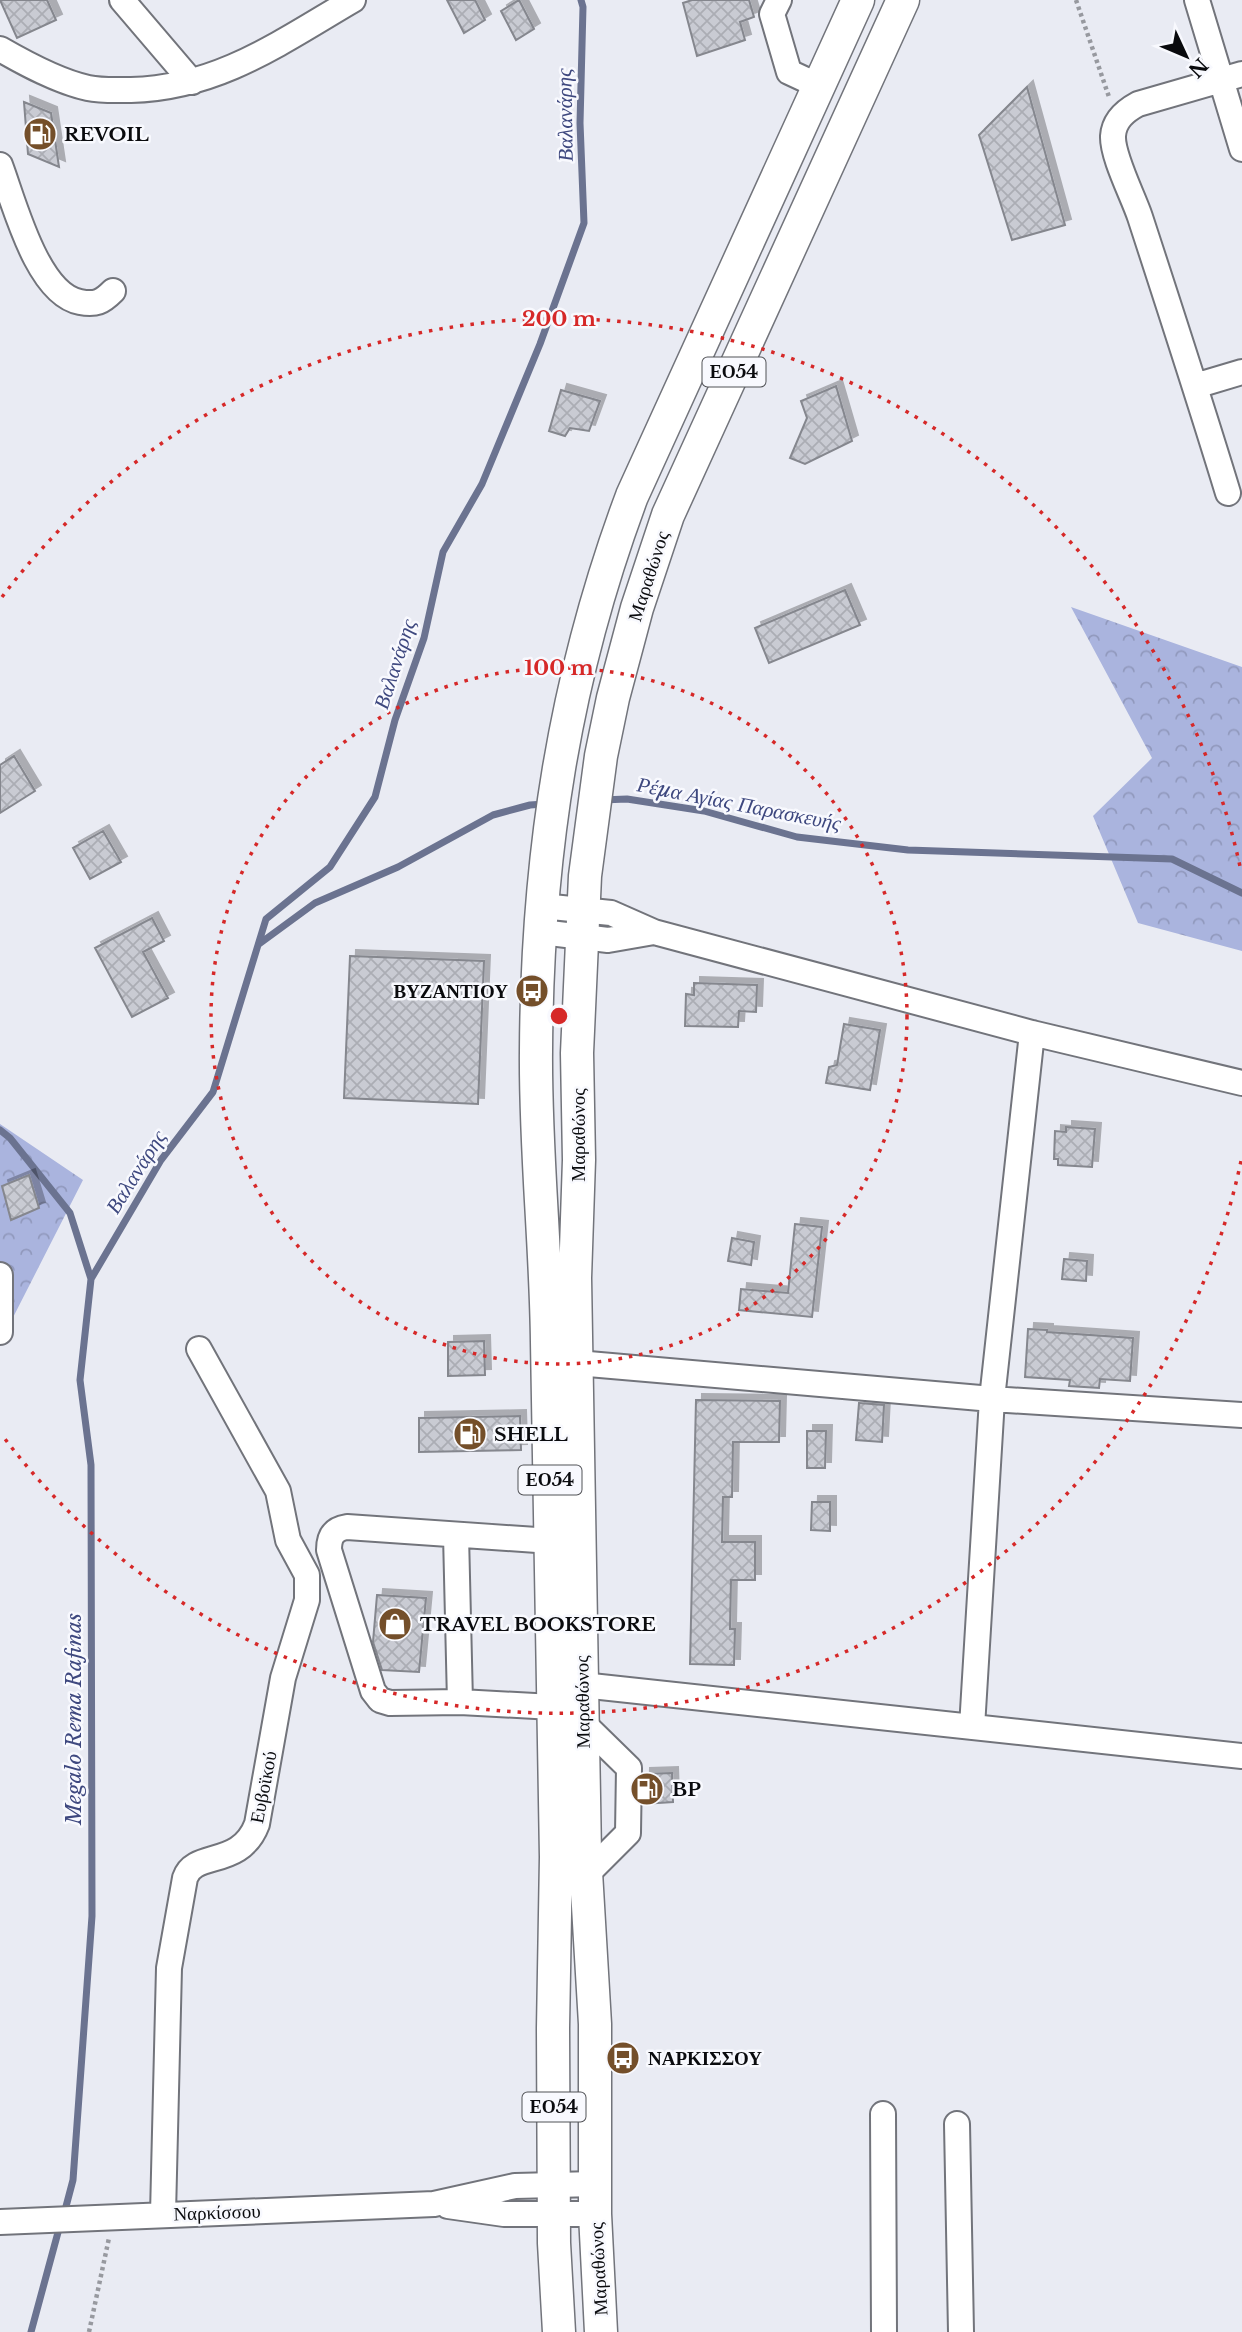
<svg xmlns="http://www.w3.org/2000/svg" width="1242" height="2332" viewBox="0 0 1242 2332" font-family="'Libre Baskerville',serif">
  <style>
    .forest { fill: url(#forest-crowns) }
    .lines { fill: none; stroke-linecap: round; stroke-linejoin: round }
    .stream { stroke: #6b7390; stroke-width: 7 }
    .building { fill: url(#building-cross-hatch); stroke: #85878e; stroke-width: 2; filter: url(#shadow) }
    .minor-casing { stroke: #72747b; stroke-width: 28 }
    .major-casing { stroke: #72747b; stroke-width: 35 }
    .path { stroke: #97999f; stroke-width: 4.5; stroke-dasharray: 3.5 3.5; stroke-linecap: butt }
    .minor { stroke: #fff; stroke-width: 24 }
    .major { stroke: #fff; stroke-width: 32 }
    .ring { fill: none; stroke: #d62828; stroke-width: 3.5; stroke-dasharray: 3.5 7 }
    .labels { text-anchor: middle; stroke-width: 5; stroke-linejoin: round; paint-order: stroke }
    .shield { fill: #f8f9fe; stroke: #515256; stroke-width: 2 }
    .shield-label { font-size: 18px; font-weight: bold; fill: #0a0b0e }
    .poi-label { font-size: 19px; font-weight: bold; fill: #0a0b0e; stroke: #f8f9fe; text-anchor: start }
    .street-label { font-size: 19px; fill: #0a0b0e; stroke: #f8f9fe }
    .water-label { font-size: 21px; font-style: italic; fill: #3e487f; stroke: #f8f9fe }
    .centre { fill: #d62828; stroke: #f8f9fe; stroke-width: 3.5 }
    .ring-label { font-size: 21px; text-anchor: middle; font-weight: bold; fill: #d62828; stroke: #f8f9fe; stroke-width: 5; stroke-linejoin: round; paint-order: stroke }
  </style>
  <defs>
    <pattern id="forest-crowns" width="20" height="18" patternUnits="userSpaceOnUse" patternTransform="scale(1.75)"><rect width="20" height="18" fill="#aab4de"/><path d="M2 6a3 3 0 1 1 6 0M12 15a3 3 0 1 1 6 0" fill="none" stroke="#9199bd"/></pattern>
    <pattern id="building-cross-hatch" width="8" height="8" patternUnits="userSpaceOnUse" patternTransform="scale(1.75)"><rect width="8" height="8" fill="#c9cbd3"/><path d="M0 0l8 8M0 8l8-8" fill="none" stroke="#abadb4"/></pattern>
    <filter id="shadow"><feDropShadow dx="6" dy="-6" stdDeviation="0" flood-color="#0004"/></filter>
  </defs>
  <rect width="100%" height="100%" fill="#e9ebf3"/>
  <!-- forest -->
  <path class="forest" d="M1071,607L1242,667V951L1138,923L1093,816L1152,758Z
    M0,1124L83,1180L0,1343Z"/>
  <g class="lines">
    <!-- stream -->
    <path class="stream" d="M602,800L627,799L704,811L797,837L908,850L1172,859L1242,893
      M259,944L315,903L398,867L493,815L530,805L544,804
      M0,1130L10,1138L70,1213L91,1279L80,1380L91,1465L92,1916L73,2180L64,2214
      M91,1279L161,1160L213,1092L266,919L330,867L375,797L395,720L424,638L443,552L482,484L540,344L584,223L580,123L583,7L581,0
      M31,2332L60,2225"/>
  </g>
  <!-- building -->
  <path class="building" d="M0,0H47L56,20L17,38Z
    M447,0H475L485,20L464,33Z
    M519,0L534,29L516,40L501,11Z
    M692,0H749L754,17L740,22L745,40L697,56L683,3Z
    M1027,87L1065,225L1012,240L979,135Z
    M24,102L51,113L59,167L28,154Z
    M836,386L852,441L805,464L790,458L807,418L801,401Z
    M561,390L600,401L589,431L570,428L565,436L549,431Z
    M845,590L860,625L769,663L755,628Z
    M14,756L35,791L0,813V765Z
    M103,831L121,862L90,879L73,848Z
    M152,918L164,941L143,952L168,998L132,1017L95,948Z
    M350,956L484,961L478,1104L344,1098Z
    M694,983L757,985L756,1012L739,1011L738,1027L685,1026L686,994L694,995Z
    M844,1024L880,1030L870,1090L826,1083L829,1067L837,1065Z
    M1066,1127L1095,1129L1092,1167L1058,1165V1159H1054L1055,1131L1066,1132Z
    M29,1175L39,1208L11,1220L2,1186Z
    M795,1224L822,1227L812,1317L739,1310L741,1289L788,1293Z
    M732,1238L754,1242L751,1265L728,1261Z
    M1064,1259L1087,1261L1086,1281L1062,1279Z
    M1028,1329L1047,1330V1332L1133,1338L1130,1381L1100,1379L1099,1388L1069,1386L1070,1380L1025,1377Z
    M484,1341L485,1375L448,1376V1342Z
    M696,1400L780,1401L779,1442H733L732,1497H723L722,1542H755V1580H731L730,1629H735L734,1665L690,1664Z
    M859,1403L884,1405L882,1442L856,1440Z
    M520,1416L521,1450L419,1452V1418Z
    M807,1431H826L825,1468H807Z
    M812,1502H830V1531L811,1530Z
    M377,1595L426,1598L419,1672L382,1670L373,1642Z
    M672,1773L673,1802L643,1804L644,1774Z"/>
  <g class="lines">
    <defs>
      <path id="minor" d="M122,0L192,82
        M779,0L772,14L789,72L819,86
        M1197,0L1242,149
        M0,49C26,64 59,82 88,88C102,91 117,90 131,90C218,88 281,42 353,0
        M0,165C14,202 37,294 80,302C96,305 102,302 113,291
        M1195,386L1242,372
        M1228,493C1200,401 1170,309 1140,217C1133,196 1112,156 1113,136C1114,120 1125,111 1138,104L1242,74
        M542,906L611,913L654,932L1032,1033L1242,1083
        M541,932L608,940L654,932
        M0,1275V1332
        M577,1363L992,1399L1242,1415
        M456,1535L460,1702
        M551,1541L347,1527C334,1529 329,1536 329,1550L373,1691L380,1700L390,1703L460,1702L553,1707
        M582,1685L1242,1756
        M583,1723L629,1768L628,1833L586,1875
        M972,1727L992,1399L1032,1033
        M883,2114L884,2332
        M957,2124L961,2332
        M448,2206L504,2214H595
        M163,2214L169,1968L185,1878C194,1850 240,1869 257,1824L283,1678L307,1600V1575L288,1540L278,1491L199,1349
        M0,2222L434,2204L515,2186L595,2184"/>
      <path id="major" d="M559,2332L554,2243L553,2028L556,1857L547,1342C546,1245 535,1149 536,1051C537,857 564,678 632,496L858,0
        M601,2332L595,2214V2024L585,1855L575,1278L579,1160L577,1053L585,876L601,756L613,698L637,608L668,515L903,0"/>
    </defs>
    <!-- minor casing -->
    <use href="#minor" class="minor-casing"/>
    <!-- major casing -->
    <use href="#major" class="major-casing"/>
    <!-- path -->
    <path class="path" d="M1076,0L1109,97
      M89,2332L109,2238"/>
    <!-- minor -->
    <use href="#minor" class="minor"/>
    <!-- major -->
    <use href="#major" class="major"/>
  </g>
  <!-- distance rings -->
  <g class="ring">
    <circle cx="559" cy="1016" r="348"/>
    <path d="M1241 1161A697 697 0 0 1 2 1435M2 597A697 697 0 0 1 1241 871"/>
  </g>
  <!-- icons -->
  <defs>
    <symbol id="fuel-disc" viewBox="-11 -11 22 22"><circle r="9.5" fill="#744f2a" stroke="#f8f9fe"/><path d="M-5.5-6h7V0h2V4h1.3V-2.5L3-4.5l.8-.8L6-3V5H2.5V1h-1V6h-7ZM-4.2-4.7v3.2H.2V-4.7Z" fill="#fff"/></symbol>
    <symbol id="bus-disc" viewBox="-11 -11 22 22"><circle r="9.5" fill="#744f2a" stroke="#f8f9fe"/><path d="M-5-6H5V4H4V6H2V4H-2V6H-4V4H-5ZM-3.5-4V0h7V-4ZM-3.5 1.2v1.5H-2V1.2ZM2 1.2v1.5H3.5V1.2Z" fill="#fff"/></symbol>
    <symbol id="shop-disc" viewBox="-11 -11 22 22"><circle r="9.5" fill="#744f2a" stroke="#f8f9fe"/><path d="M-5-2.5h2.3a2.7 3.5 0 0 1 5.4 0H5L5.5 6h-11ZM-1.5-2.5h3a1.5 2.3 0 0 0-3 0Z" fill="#fff"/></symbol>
  </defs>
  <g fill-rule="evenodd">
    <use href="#fuel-disc" x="21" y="115" width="38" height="38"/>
    <use href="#bus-disc" x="513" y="972" width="38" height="38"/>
    <use href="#fuel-disc" x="451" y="1415" width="38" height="38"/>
    <use href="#shop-disc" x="376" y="1605" width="38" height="38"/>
    <use href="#fuel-disc" x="628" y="1770" width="38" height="38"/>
    <use href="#bus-disc" x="604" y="2039" width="38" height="38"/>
  </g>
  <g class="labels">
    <!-- shield labels -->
    <g class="shield">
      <rect x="702.5" y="357.5" width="63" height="29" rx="5"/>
      <rect x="518.5" y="1465.5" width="63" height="29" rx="5"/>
      <rect x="522.5" y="2092.5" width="63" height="29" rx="5"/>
    </g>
    <g class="shield-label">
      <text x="734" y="378">ΕΟ54</text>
      <text x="550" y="1486">ΕΟ54</text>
      <text x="554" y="2113">ΕΟ54</text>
    </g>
    <!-- poi labels -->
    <g class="poi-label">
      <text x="64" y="141">REVOIL</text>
      <text x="508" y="998" text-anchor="end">ΒΥΖΑΝΤΙΟΥ</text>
      <text x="494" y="1441">SHELL</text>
      <text x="420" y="1631">TRAVEL BOOKSTORE</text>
      <text x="672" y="1796">BP</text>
      <text x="648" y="2065">ΝΑΡΚΙΣΣΟΥ</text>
    </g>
    <!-- street labels -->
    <g class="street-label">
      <text transform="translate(648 576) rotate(-72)" y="7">Μαραθώνος</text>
      <text transform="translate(578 1135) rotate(-90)" y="7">Μαραθώνος</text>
      <text transform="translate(582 1702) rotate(-91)" y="7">Μαραθώνος</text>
      <text transform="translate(263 1787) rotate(-79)" y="7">Ευβοϊκού</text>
      <text transform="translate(217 2212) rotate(-2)" y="7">Ναρκίσσου</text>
      <text transform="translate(598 2269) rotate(-93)" y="7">Μαραθώνος</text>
    </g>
    <!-- water labels -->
    <g class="water-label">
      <text transform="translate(565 115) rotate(-91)" y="7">Βαλανάρης</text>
      <text transform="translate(395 664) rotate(-72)" y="7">Βαλανάρης</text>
      <text transform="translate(739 804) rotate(11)" y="7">Ρέμα Αγίας Παρασκευής</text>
      <text transform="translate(136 1172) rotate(-58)" y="7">Βαλανάρης</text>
      <text transform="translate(74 1719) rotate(-90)" y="7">Megalo Rema Rafinas</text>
    </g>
  </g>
  <circle cx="559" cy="1016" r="10" class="centre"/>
  <g class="ring-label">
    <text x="559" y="326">200 m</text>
    <text x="559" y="675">100 m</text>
  </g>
  <!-- north arrow -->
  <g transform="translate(1186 56) rotate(134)" stroke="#f8f9fe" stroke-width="5" paint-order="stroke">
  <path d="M0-5L12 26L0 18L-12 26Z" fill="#0a0b0e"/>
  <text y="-10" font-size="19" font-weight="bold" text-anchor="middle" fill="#0a0b0e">N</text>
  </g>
</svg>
